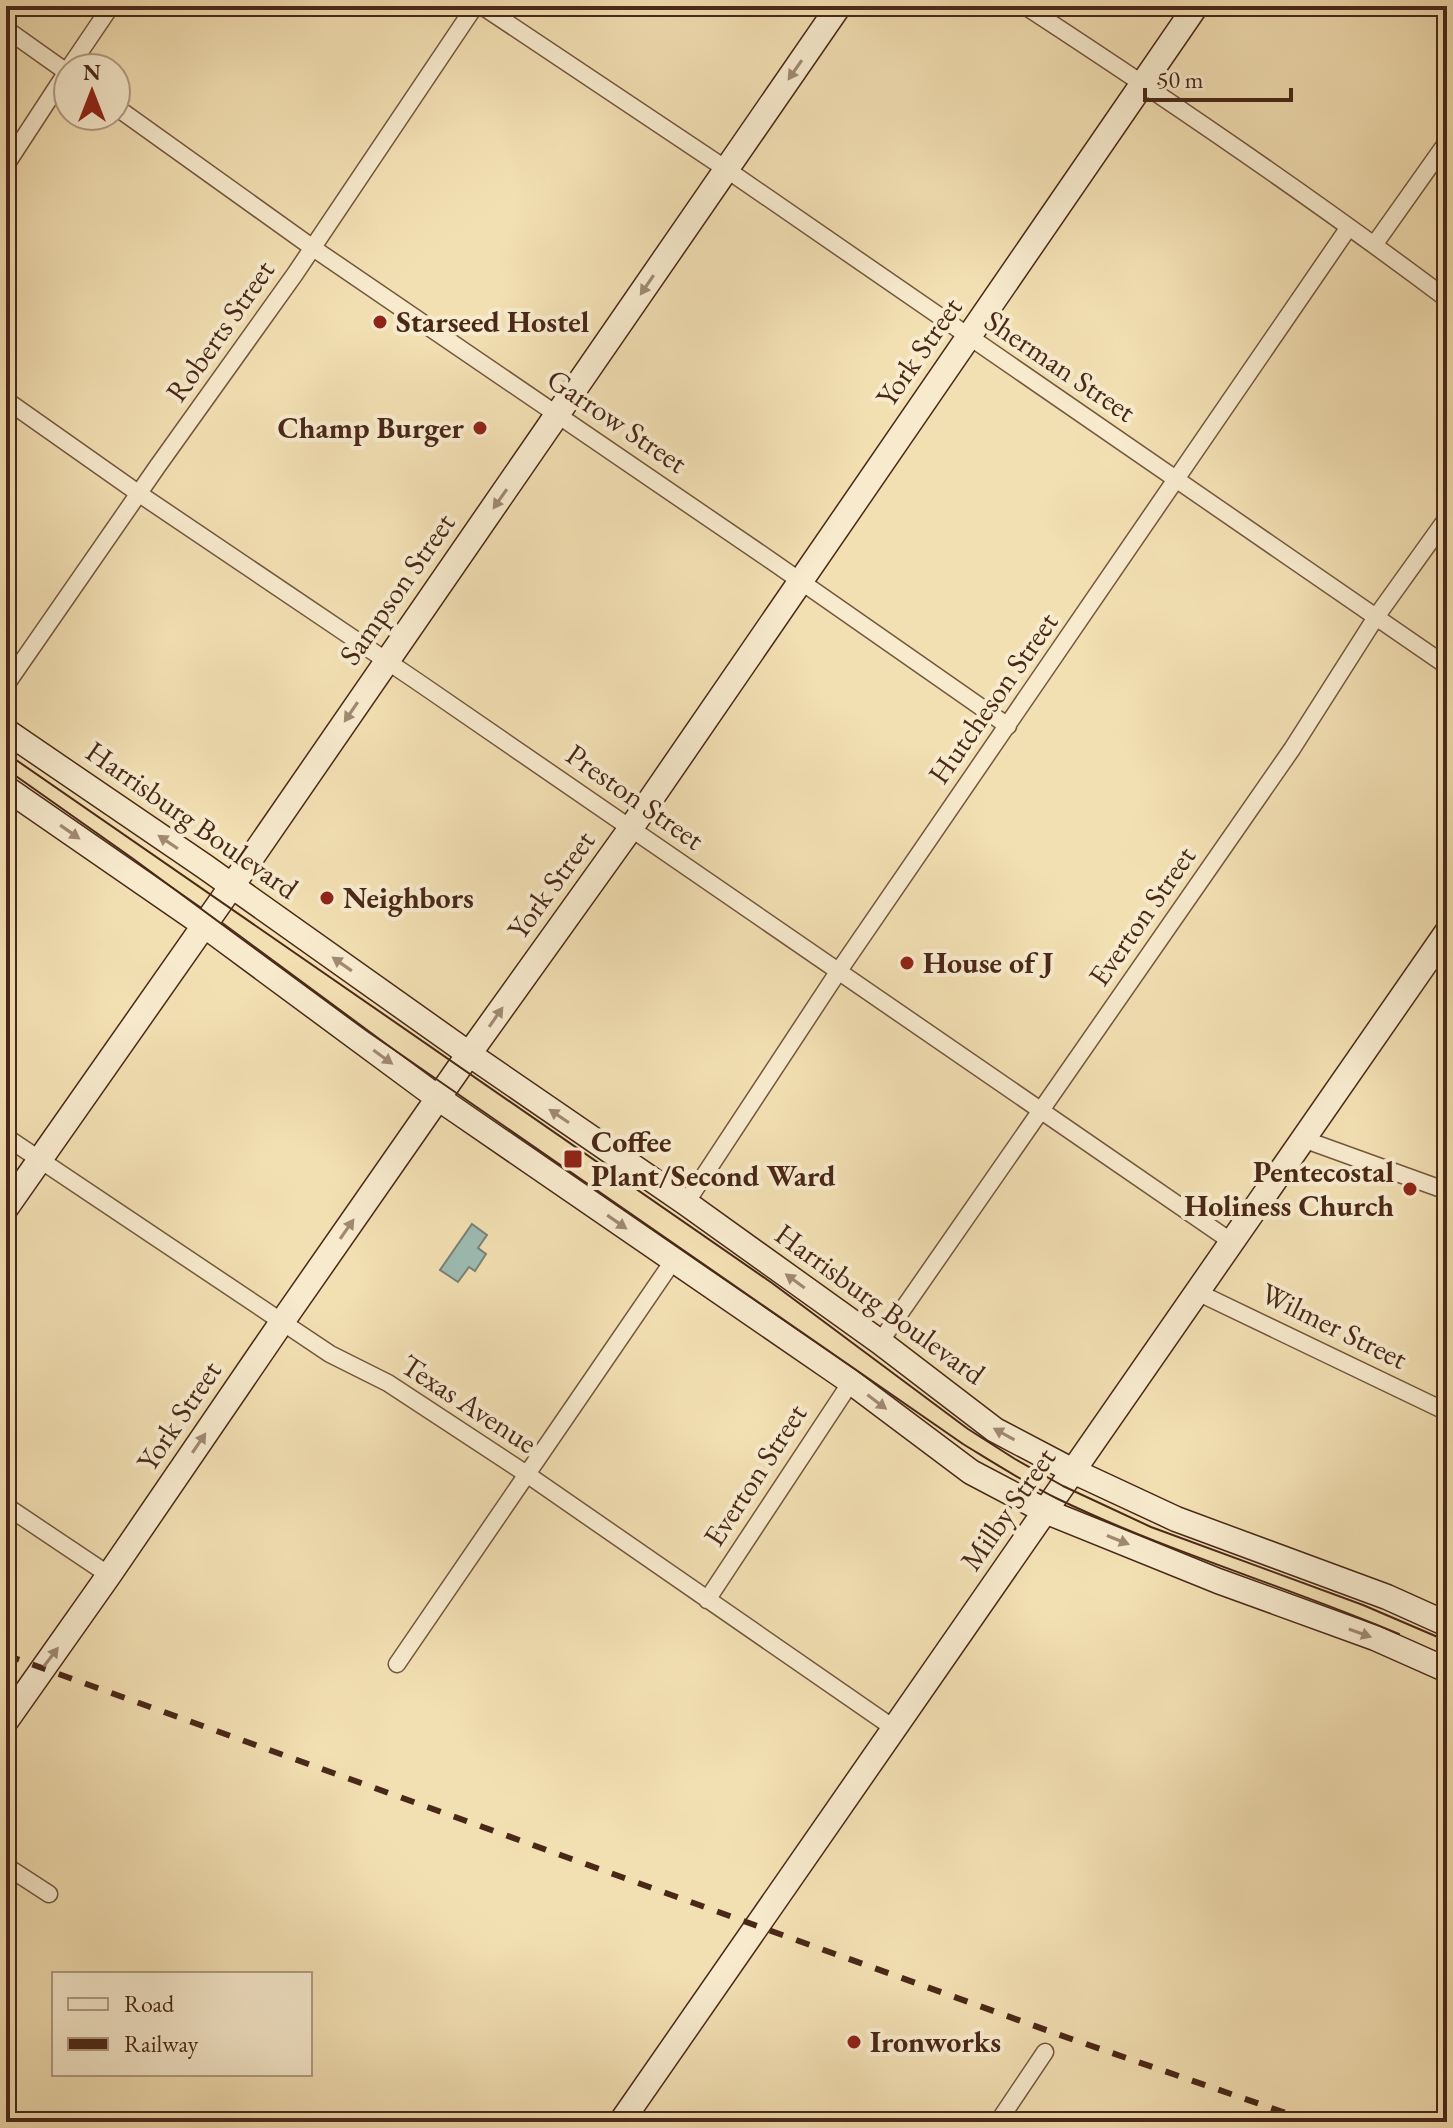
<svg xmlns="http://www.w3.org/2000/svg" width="1453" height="2128" viewBox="0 0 1453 2128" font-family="'EB Garamond',serif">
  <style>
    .water { fill: #9cbcb3; stroke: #7b8175; stroke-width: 2 }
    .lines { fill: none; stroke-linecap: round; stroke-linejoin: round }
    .street-casing { stroke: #74563e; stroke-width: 19 }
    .secondary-casing { stroke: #4a2818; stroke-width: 27 }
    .street { stroke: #f7eacd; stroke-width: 16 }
    .secondary { stroke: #f7eacd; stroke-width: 24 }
    .tram { stroke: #4a2818; stroke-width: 2 }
    .rail { stroke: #4a2818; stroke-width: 6; stroke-dasharray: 14 14; stroke-linecap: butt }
    .oneway { fill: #a08972 }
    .poi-dot { fill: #8f2418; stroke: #f7eacd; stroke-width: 3 }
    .labels { text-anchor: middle; stroke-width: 8; stroke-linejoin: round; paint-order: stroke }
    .poi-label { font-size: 30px; font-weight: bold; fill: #4a2818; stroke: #f7eacd; text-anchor: start }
    .street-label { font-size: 30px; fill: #4a2818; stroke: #f7eacd }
  </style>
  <rect width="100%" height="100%" fill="#f2dfb2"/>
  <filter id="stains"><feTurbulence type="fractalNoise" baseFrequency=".0025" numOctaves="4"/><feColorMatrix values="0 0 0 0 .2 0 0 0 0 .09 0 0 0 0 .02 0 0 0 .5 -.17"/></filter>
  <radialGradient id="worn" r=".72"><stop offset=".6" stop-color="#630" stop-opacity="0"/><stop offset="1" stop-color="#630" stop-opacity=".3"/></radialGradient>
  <!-- water -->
  <path class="water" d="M472,1224L487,1235L478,1248L486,1254L475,1271L469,1267L458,1282L440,1270Z"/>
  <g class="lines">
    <defs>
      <path id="street" d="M482,6L726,169L1447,666
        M1025,6C1169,100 1310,196 1447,299
        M6,29L68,73
        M69,68L111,6
        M116,107L313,248L773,562L1008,726
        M6,165L68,70
        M1374,245L1447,142
        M6,400L138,493L418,682L1232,1242
        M6,685L157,467L295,274L475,6
        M6,1137L330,1354L388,1383L528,1475L895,1729
        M1303,1139L1447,1191
        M686,1203L838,972L1349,227
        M1197,1292L1447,1412
        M880,1342L1292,749L1376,617L1447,518
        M6,1506L109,1575
        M707,1600L851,1382
        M397,1664L673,1261
        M6,1866L49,1894
        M998,2122L1045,2052"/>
      <path id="secondary" d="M6,731L204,866L469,1054L686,1203L880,1342L995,1430L1073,1471L1176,1519L1387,1597L1447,1624
        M6,788L204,925L438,1098L851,1382L971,1472L1045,1511L1218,1581L1375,1638L1447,1670
        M6,1208L243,870L839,6
        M6,1721L109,1575L282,1322L459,1068L631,828L1196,6
        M621,2122L1447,932"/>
    </defs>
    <!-- street casing -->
    <use href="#street" class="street-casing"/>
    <!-- secondary casing -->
    <use href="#secondary" class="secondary-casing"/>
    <!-- street -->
    <use href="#street" class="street"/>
    <!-- secondary -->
    <use href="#secondary" class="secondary"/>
    <!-- tram -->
    <path class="tram" d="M6,753L772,1283L968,1429L1015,1459L1063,1486L1151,1527L1363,1605L1447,1641
      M6,769L132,858L367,1031L963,1444C994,1463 1025,1483 1058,1499C1168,1552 1286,1586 1399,1634"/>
    <!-- rail -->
    <path class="rail" d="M6,1655L1057,2034L1312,2122"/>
  </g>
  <!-- one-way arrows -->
  <defs><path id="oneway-solid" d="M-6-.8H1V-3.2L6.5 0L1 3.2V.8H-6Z" transform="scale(2)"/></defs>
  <g class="oneway">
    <use href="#oneway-solid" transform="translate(795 70) rotate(125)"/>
    <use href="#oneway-solid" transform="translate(647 285) rotate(124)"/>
    <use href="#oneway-solid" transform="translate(500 499) rotate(125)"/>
    <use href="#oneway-solid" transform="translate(351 712) rotate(124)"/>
    <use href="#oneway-solid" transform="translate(70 832) rotate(35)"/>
    <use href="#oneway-solid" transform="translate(168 842) rotate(-146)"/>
    <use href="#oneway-solid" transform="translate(342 964) rotate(-145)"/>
    <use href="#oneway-solid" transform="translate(496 1017) rotate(-55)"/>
    <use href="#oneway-solid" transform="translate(383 1057) rotate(36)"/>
    <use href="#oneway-solid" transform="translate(559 1116) rotate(-146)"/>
    <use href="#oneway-solid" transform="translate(617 1222) rotate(35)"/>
    <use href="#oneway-solid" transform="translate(347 1229) rotate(-55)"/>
    <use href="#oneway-solid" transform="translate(795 1281) rotate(-144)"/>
    <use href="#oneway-solid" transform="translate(877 1402) rotate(37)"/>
    <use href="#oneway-solid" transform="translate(1004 1434) rotate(-151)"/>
    <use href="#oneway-solid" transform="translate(199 1443) rotate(-56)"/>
    <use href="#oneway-solid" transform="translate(1118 1540) rotate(22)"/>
    <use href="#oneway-solid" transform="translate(1360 1633) rotate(20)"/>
    <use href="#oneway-solid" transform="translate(51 1657) rotate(-53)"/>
  </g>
  <!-- markers -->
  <g class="poi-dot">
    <circle cx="380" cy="322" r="8"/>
    <circle cx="480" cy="428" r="8"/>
    <circle cx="327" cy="898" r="8"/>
    <circle cx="907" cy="963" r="8"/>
    <rect x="563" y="1149" width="20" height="20" rx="4"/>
    <circle cx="1410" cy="1189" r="8"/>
    <circle cx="854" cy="2042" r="8"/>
  </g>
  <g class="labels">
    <!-- poi labels -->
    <g class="poi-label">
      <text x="396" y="332">Starseed Hostel</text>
      <text x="464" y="438" text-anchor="end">Champ Burger</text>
      <text x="343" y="908">Neighbors</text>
      <text x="923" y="973">House of J</text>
      <text x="591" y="1152">Coffee<tspan x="591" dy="34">Plant/Second Ward</tspan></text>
      <text x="1394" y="1182" text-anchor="end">Pentecostal<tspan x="1394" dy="34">Holiness Church</tspan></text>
      <text x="870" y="2052">Ironworks</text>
    </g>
    <!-- street labels -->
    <g class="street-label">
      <text transform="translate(220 331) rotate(-55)" y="10">Roberts Street</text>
      <text transform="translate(919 352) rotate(-55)" y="10">York Street</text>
      <text transform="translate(1060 366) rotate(34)" y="10">Sherman Street</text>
      <text transform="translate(617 421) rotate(34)" y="10">Garrow Street</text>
      <text transform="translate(397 589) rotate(-55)" y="10">Sampson Street</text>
      <text transform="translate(993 698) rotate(-55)" y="10">Hutcheson Street</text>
      <text transform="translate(635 797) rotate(35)" y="10">Preston Street</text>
      <text transform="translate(192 820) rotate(35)" y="10">Harrisburg Boulevard</text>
      <text transform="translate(551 885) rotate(-54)" y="10">York Street</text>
      <text transform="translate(1142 916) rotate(-55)" y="10">Everton Street</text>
      <text transform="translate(880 1304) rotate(36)" y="10">Harrisburg Boulevard</text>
      <text transform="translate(1334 1326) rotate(26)" y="10">Wilmer Street</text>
      <text transform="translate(469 1404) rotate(33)" y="10">Texas Avenue</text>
      <text transform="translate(179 1416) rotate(-56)" y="10">York Street</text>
      <text transform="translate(755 1475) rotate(-57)" y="10">Everton Street</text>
      <text transform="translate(1008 1509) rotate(-55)" y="10">Milby Street</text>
    </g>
  </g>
  <!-- margin -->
  <rect width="1453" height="2128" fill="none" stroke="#f2dfb2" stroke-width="32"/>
  <rect x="8" y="8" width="1437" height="2112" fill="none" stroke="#4a2818" stroke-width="4"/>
  <rect x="16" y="16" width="1421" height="2096" fill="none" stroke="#4a2818" stroke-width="2"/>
  <!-- legend -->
  <rect x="52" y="1972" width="260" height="104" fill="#f7eacd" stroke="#b29c85" stroke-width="2"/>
  <rect x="68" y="1998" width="40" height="12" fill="#f7eacd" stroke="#b29c85" stroke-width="2"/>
  <text x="124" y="2012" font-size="24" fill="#4a2818">Road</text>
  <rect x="68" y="2038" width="40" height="12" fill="#4a2818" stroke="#b29c85" stroke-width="2"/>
  <text x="124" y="2052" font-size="24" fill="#4a2818">Railway</text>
  <!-- north arrow -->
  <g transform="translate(92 92)"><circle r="38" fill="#f7eacd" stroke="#b29c85" stroke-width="2"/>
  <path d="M0-6L14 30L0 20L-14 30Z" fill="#8f2418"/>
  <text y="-12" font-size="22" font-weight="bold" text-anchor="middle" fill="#4a2818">N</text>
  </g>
  <!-- scale -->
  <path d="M1145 88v12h146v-12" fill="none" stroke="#4a2818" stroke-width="4"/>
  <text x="1157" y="88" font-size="24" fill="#4a2818" stroke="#f7eacd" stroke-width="6" paint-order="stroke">50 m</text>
  <rect width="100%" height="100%" filter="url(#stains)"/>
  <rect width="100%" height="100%" fill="url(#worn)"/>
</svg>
